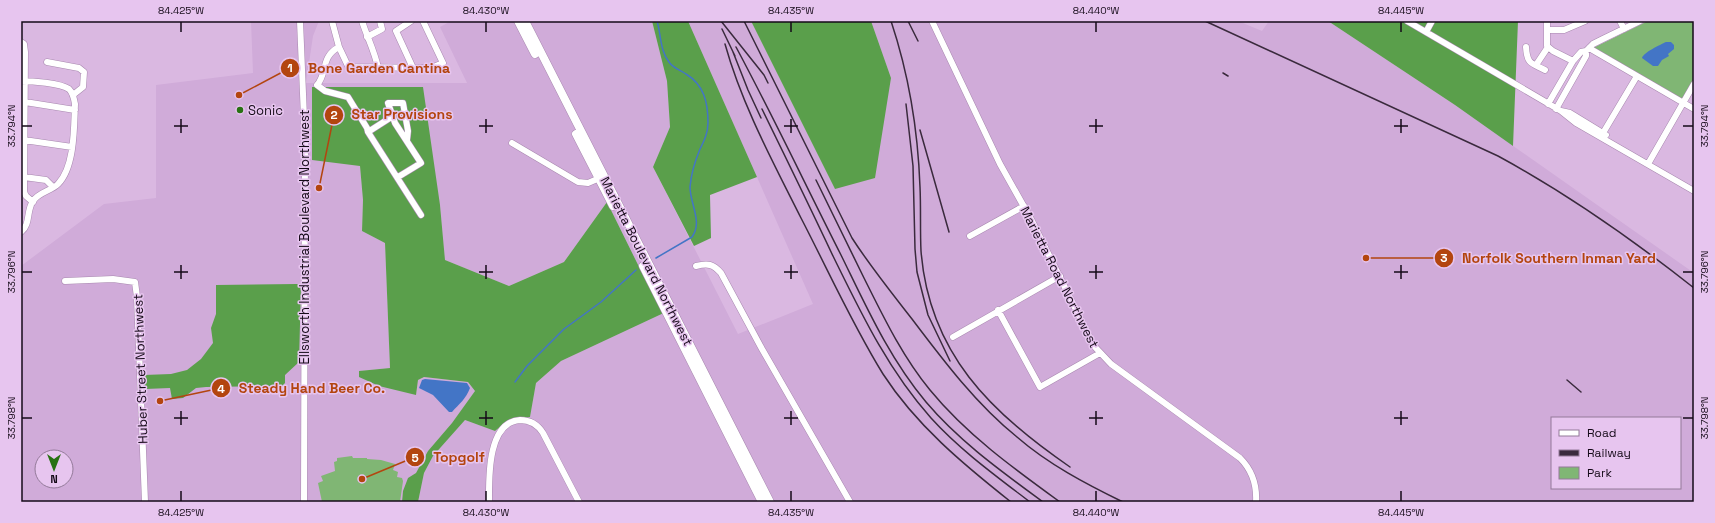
<svg xmlns="http://www.w3.org/2000/svg" width="1715" height="523" viewBox="0 0 1715 523" font-family="'Space Grotesk',sans-serif">
  <style>
    .built { fill: #d0abd9; fill-rule: evenodd }
    .green { fill: #80b674 }
    .forest { fill: #5a9f4b }
    .water { fill: #4375c6 }
    .lines { fill: none; stroke-linecap: round; stroke-linejoin: round }
    .stream { stroke: #4375c6; stroke-width: 1.5 }
    .minor-casing { stroke: #a888af; stroke-width: 7 }
    .major-casing { stroke: #a888af; stroke-width: 9 }
    .minor { stroke: #fff; stroke-width: 6 }
    .major { stroke: #fff; stroke-width: 8 }
    .rail { stroke: #3a2a3d; stroke-width: 1.5 }
    .ticks { fill: none; stroke: #150a18; stroke-width: 1.5 }
    .poi-dot { fill: #287113; stroke: #e7c5ef; stroke-width: 1.5 }
    .labels { text-anchor: middle; stroke-width: 3; stroke-linejoin: round; paint-order: stroke }
    .poi-label { font-size: 13px; fill: #150a18; stroke: #e7c5ef; text-anchor: start }
    .street-label { font-size: 13px; fill: #150a18; stroke: #e7c5ef }
    .leader { fill: none; stroke: #b3450f; stroke-width: 1.5 }
    .callout-dot { fill: #b3450f; stroke: #e7c5ef; stroke-width: 1.5 }
    .mark-label { font-size: 12px; text-anchor: middle; font-weight: bold; fill: #fff }
    .callout-label { font-size: 14px; text-anchor: middle; font-weight: bold; fill: #b3450f; stroke: #e7c5ef; stroke-width: 3; stroke-linejoin: round; paint-order: stroke }
    .neatline { fill: none; stroke: #150a18; stroke-width: 1.5 }
    .ticks-label { font-size: 10px; text-anchor: middle; fill: #150a18 }
  </style>
  <rect width="100%" height="100%" fill="#dab8e1"/>
  <!-- built -->
  <path class="built" d="M251,21H319L313,36L306,83H467L440,27L451,21H652L667,81L670,127L653,167L738,334L813,304L688,21H751L835,189L891,78L871,21H1238L1262,31L1269,21H1328L1455,105L1694,273V502H418L424,473L433,456L465,420L495,431L508,420L530,417L536,383L561,361L668,311L647,283L607,202L564,262L509,286L445,260L440,205L360,166L363,200L362,231L385,243L390,368L359,371L416,394L418,380L424,377L468,382L475,391L452,423L428,451L416,473L403,491L402,502H21V266L104,204L156,198V85L253,73ZM1552,418H1680V488H1552ZM42,457H66V481H42Z"/>
  <!-- green -->
  <path class="green" d="M1648,21H1694V79L1682,99L1593,48Z
    M352,456L353,458H367V459L381,460L395,464L393,470L398,472L397,477L402,478L403,481L400,502H322L318,483L323,481L321,476L335,471L334,462L337,461V458Z"/>
  <!-- forest -->
  <path class="forest" d="M652,21H688L757,177L710,195L711,238L694,246L653,167L670,127L667,81Z
    M751,21H871L891,78L875,178L835,189Z
    M1328,21H1518L1513,146L1455,105Z
    M312,87H423L440,205L445,260L509,286L564,262L607,202L647,283L668,311L561,361L536,383L530,417L508,420L495,431L465,420L433,456L424,473L418,502H402L403,491L408,478L416,473L428,451L452,423L475,391L468,382L424,377L418,380L416,395L379,386L359,377V371L390,368L385,243L362,231L363,200L360,166L312,160Z
    M297,284L301,286L299,362L285,375V383L282,386L206,387L196,388L183,398L172,399L170,388L145,389L144,375L171,374L187,370L201,359L213,343L211,328L216,314V285Z"/>
  <!-- water -->
  <path class="water" d="M1666,42H1671L1674,45V49L1668,54L1669,56L1662,60L1658,66H1653L1642,58C1644,52 1660,45 1666,42Z
    M425,379L467,383L470,388C466,399 459,404 452,412H449L433,395L419,388L422,380Z"/>
  <g class="lines">
    <!-- stream -->
    <path class="stream" d="M656,258L692,237C703,222 690,204 690,187C691,175 695,161 700,149C704,141 708,133 708,123C708,102 704,85 686,74C680,70 673,68 669,62C660,51 661,34 657,21
      M515,382L527,366L564,329L601,302L636,270"/>
    <defs>
      <path id="minor" d="M300,21L305,142L304,502
        M362,21C367,37 375,52 378,68
        M411,21L396,31L413,68
        M932,21L1000,164L1032,221L1094,346L1111,364L1240,458C1252,470 1257,485 1256,502
        M1407,21L1561,111L1576,123L1694,191
        M1547,21V46L1553,51L1573,61
        M1620,21L1624,29
        M1547,30H1564L1585,21
        M1426,32L1432,21
        M367,37L382,29L380,21
        M21,42L24,44L25,52L24,192L26,196L33,202
        M339,47L348,66L350,67L431,68L443,63L423,21
        M1526,47C1527,64 1531,63 1545,70
        M1589,48L1694,109
        M47,62L79,68L84,72L83,87L73,95
        M1536,65L1548,47
        M21,81C32,81 60,83 69,89C73,93 74,98 75,104C74,126 75,167 58,184C51,191 39,192 33,201C26,211 31,224 21,232
        M317,85L325,91L348,97L367,128L368,132L421,215
        M317,85C328,73 320,57 339,47L332,21
        M25,102L75,110
        M1548,104L1573,61L1581,52L1586,51L1593,44L1603,39L1640,21
        M1556,109L1586,56V51
        M1561,111L1570,113L1606,135
        M368,132L393,116
        M1603,133L1637,76
        M24,140L72,147
        M512,143L578,182L588,183L602,177
        M1648,164L1694,84
        M24,177L46,180L53,187
        M398,177L421,163L395,123L388,103H403L408,131L407,140
        M970,236L1024,206
        M696,266C708,263 713,264 721,273L762,349L850,502
        M65,281L113,279L135,282L137,297L145,502
        M998,310L1040,387L1100,353
        M953,337L1060,276
        M489,502C489,479 487,422 520,420C530,420 538,425 543,433L579,502"/>
      <path id="major" d="M518,21L535,54
        M525,21L770,502
        M576,134L613,206
        M643,266L762,502"/>
    </defs>
    <!-- minor casing -->
    <use href="#minor" class="minor-casing"/>
    <!-- major casing -->
    <use href="#major" class="major-casing"/>
    <!-- minor -->
    <use href="#minor" class="minor"/>
    <!-- major -->
    <use href="#major" class="major"/>
    <!-- rail -->
    <path class="rail" d="M721,21L764,75L768,83
      M744,21L852,238C870,266 891,292 912,319C943,360 976,404 1017,437C1048,464 1086,484 1123,502
      M891,21C909,75 918,131 920,187C921,209 920,230 921,251C929,353 991,413 1070,467
      M908,21L918,41
      M1205,21L1498,156C1568,194 1632,239 1694,288
      M722,29L735,56
      M725,44C742,105 773,162 801,218C828,270 852,324 883,374C916,425 963,464 1011,502
      M736,47C773,116 806,186 841,255C866,306 889,358 926,402C959,441 1001,471 1043,502
      M733,52L748,90L761,118
      M1223,73L1228,76
      M906,104L913,166L915,249L917,272L928,315L950,361
      M762,109C786,158 810,207 833,256C861,313 888,370 931,418C960,450 996,476 1030,502
      M920,130L949,232
      M816,180C832,212 848,245 864,278C883,316 902,356 930,390C966,434 1013,468 1060,502
      M1567,380L1581,392"/>
  </g>
  <!-- ticks -->
  <path class="ticks" d="M181,22V32M486,22V32M791,22V32M1096,22V32M1401,22V32M181,119V133M486,119V133M791,119V133M1096,119V133M1401,119V133M22,126H32M174,126H188M479,126H493M784,126H798M1089,126H1103M1394,126H1408M1683,126H1693M181,265V279M486,265V279M791,265V279M1096,265V279M1401,265V279M22,272H32M174,272H188M479,272H493M784,272H798M1089,272H1103M1394,272H1408M1683,272H1693M181,411V425M486,411V425M791,411V425M1096,411V425M1401,411V425M22,418H32M174,418H188M479,418H493M784,418H798M1089,418H1103M1394,418H1408M1683,418H1693M181,491V501M486,491V501M791,491V501M1096,491V501M1401,491V501"/>
  <!-- markers -->
  <circle class="poi-dot" cx="240" cy="110" r="4"/>
  <g class="labels">
    <!-- poi labels -->
    <g class="poi-label">
      <text x="248" y="115">Sonic</text>
    </g>
    <!-- street labels -->
    <g class="street-label">
      <text transform="translate(304 237) rotate(-90)" y="5">Ellsworth Industrial Boulevard Northwest</text>
      <text transform="translate(647 261) rotate(63)" y="5">Marietta Boulevard Northwest</text>
      <text transform="translate(1060 277) rotate(63)" y="5">Marietta Road Northwest</text>
      <text transform="translate(140 369) rotate(-92)" y="5">Huber Street Northwest</text>
    </g>
  </g>
  <!-- callouts -->
  <path class="leader" d="M239 95L290 68M319 188L334 115M1366 258L1444 258M160 401L221 388M362 479L415 457"/>
  <g class="callout-dot">
    <circle cx="239" cy="95" r="4"/>
    <circle cx="319" cy="188" r="4"/>
    <circle cx="1366" cy="258" r="4"/>
    <circle cx="160" cy="401" r="4"/>
    <circle cx="362" cy="479" r="4"/>
    <circle cx="290" cy="68" r="10"/>
    <circle cx="334" cy="115" r="10"/>
    <circle cx="1444" cy="258" r="10"/>
    <circle cx="221" cy="388" r="10"/>
    <circle cx="415" cy="457" r="10"/>
  </g>
  <g class="mark-label">
    <text x="290" y="72">1</text>
    <text x="334" y="119">2</text>
    <text x="1444" y="262">3</text>
    <text x="221" y="393">4</text>
    <text x="415" y="462">5</text>
  </g>
  <g class="callout-label">
    <text x="379" y="73">Bone Garden Cantina</text>
    <text x="402" y="119">Star Provisions</text>
    <text x="1559" y="263">Norfolk Southern Inman Yard</text>
    <text x="312" y="393">Steady Hand Beer Co.</text>
    <text x="459" y="462">Topgolf</text>
  </g>
  <!-- border -->
  <rect width="1715" height="523" fill="none" stroke="#e7c5ef" stroke-width="44"/>
  <!-- legend -->
  <rect x="1551" y="417" width="130" height="72" fill="#e7c5ef" stroke="#937a99"/>
  <rect x="1559" y="430" width="20" height="6" fill="#ffffff" stroke="#937a99"/>
  <text x="1587" y="437" font-size="12" fill="#150a18">Road</text>
  <rect x="1559" y="450" width="20" height="6" fill="#3a2a3d" stroke="#937a99"/>
  <text x="1587" y="457" font-size="12" fill="#150a18">Railway</text>
  <rect x="1559" y="467" width="20" height="12" fill="#80b674" stroke="#937a99"/>
  <text x="1587" y="477" font-size="12" fill="#150a18">Park</text>
  <!-- north arrow -->
  <g transform="translate(54 469) rotate(180)"><circle r="19" fill="#e7c5ef" stroke="#937a99"/>
  <path d="M0-3L7 15L0 10L-7 15Z" fill="#287113"/>
  <text y="-6" font-size="11" font-weight="bold" text-anchor="middle" fill="#150a18">N</text>
  </g>
  <rect x="22" y="22" width="1671" height="479" class="neatline"/>
  <g class="ticks-label">
    <text x="181" y="14">84.425°W</text>
    <text x="486" y="14">84.430°W</text>
    <text x="791" y="14">84.435°W</text>
    <text x="1096" y="14">84.440°W</text>
    <text x="1401" y="14">84.445°W</text>
    <text transform="translate(1704 126) rotate(-90)" y="4">33.794°N</text>
    <text transform="translate(11 126) rotate(-90)" y="4">33.794°N</text>
    <text transform="translate(1704 272) rotate(-90)" y="4">33.796°N</text>
    <text transform="translate(11 272) rotate(-90)" y="4">33.796°N</text>
    <text transform="translate(1704 418) rotate(-90)" y="4">33.798°N</text>
    <text transform="translate(11 418) rotate(-90)" y="4">33.798°N</text>
    <text x="181" y="516">84.425°W</text>
    <text x="486" y="516">84.430°W</text>
    <text x="791" y="516">84.435°W</text>
    <text x="1096" y="516">84.440°W</text>
    <text x="1401" y="516">84.445°W</text>
  </g>
</svg>
